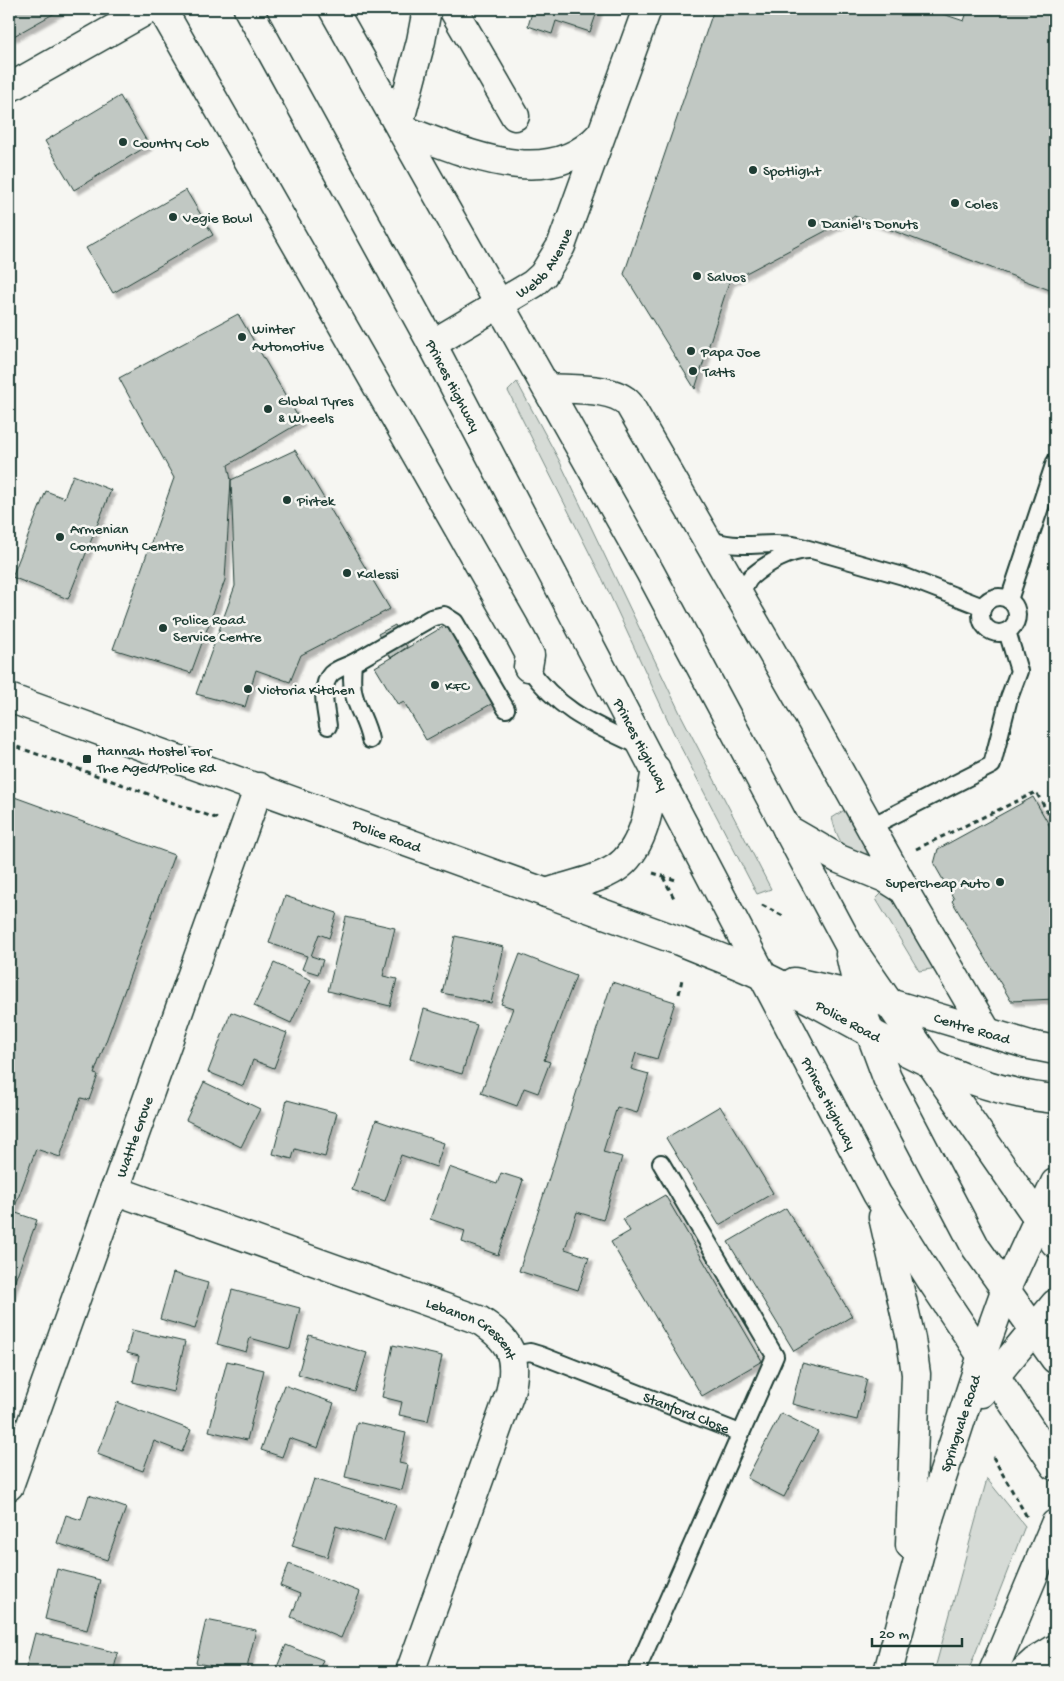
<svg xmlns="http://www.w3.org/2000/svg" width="1064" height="1681" viewBox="0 0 1064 1681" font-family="'Gochi Hand',sans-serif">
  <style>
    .green { fill: #d6dbd6; stroke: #7a8c85 }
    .building { fill: #c1c8c3; stroke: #1f3d34; filter: url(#shadow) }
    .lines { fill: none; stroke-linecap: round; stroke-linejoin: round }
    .lane-casing { stroke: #1f3d34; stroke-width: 20 }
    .street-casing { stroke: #1f3d34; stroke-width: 31 }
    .primary-casing { stroke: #1f3d34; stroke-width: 31 }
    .highway-casing { stroke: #1f3d34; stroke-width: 31 }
    .path { stroke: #1f3d34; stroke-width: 3; stroke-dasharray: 5 4; stroke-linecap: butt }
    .lane { stroke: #f6f6f2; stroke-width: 16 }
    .street { stroke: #f6f6f2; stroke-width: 28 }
    .primary { stroke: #f6f6f2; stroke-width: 28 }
    .highway { stroke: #f6f6f2; stroke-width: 28 }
    .poi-dot { fill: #1f3d34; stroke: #f6f6f2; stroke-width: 2 }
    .labels { text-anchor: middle; stroke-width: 5; stroke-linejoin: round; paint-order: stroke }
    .poi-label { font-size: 15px; fill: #1f3d34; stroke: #f6f6f2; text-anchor: start }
    .street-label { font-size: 15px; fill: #1f3d34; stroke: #f6f6f2 }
  </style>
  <defs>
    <filter id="shadow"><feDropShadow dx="4.5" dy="4.5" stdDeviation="1" flood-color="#0004"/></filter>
  </defs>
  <rect width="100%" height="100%" fill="#f6f6f2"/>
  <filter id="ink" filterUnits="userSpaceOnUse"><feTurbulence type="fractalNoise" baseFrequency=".02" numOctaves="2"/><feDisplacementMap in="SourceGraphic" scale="10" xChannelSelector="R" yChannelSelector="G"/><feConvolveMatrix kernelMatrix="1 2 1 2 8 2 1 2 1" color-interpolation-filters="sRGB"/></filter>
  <g filter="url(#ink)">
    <!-- green -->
    <path class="green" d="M517,382L559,460L680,713L771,889L757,894L677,740L603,580L508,391Z
      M846,809L868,851L863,858C843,853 837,837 832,818Z
      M883,892L890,894L937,968L919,971L876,899Z
      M987,1479L1025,1526L968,1672H934Z"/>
    <!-- building -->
    <path class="building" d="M9,9H62L12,37L9,31Z
      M533,9H598L590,32L556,21L552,34L528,26Z
      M714,9H928L964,21L968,9H1055V292L854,216L729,282L695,389L624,274Z
      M120,96L149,145L74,190L45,141Z
      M186,190L213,235L113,293L86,248Z
      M238,314L301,422L228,465L231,480L225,580L191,673L113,649L174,478L119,378Z
      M295,450L390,609L301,655L290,682L256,670L245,707L196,694L235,586L231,480Z
      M73,475L111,490L68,599L12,577L46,491L64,498Z
      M395,625L407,647L391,658L378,634Z
      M446,625L493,703L426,740L404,702L398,705L375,667Z
      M9,795L174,855L94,1074L98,1075L89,1100L81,1098L60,1157L36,1149L13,1212L37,1220L9,1297Z
      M1033,797L1055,835V999L1011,1001L952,901L954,899L934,864L938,849Z
      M285,896L337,913L329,938L319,934L311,956L323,960L318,974L302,969L307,956L269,943Z
      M346,917L395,928L383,976L397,979L390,1006L328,991Z
      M455,936L504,947L491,1003L442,993Z
      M520,954L576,976L544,1060L550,1062L538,1093L524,1088L517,1106L481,1093L513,1008L501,1004Z
      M274,963L311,980L291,1023L254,1006Z
      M612,982L675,1002L657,1059L636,1053L631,1069L649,1074L637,1113L617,1107L603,1152L622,1157L603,1220L577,1212L565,1249L589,1257L578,1290L519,1271Z
      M424,1009L477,1025L462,1074L410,1059Z
      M231,1012L287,1033L274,1068L253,1060L243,1086L208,1072Z
      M204,1082L260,1109L241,1147L186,1120Z
      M287,1100L337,1113L325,1157L295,1149L292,1159L273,1154Z
      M720,1106L773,1193L719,1225L666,1138Z
      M376,1120L444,1143L436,1167L401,1155L385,1201L352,1190Z
      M449,1167L497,1184L501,1173L523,1180L498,1255L462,1242L465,1231L430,1219Z
      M665,1195L762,1361L702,1396L611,1242L630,1231L623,1219Z
      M786,1208L852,1316L794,1351L728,1242Z
      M173,1273L208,1283L195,1329L160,1319Z
      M232,1290L300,1308L290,1349L250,1338L246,1352L217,1344Z
      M132,1330L185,1342L173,1392L133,1382L139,1356L127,1353Z
      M309,1335L367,1353L355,1392L298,1374Z
      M393,1345L442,1356L428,1421L399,1415L402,1402L382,1397Z
      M227,1361L264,1370L247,1440L209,1431Z
      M802,1363L867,1379L857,1420L792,1404Z
      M284,1385L334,1403L318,1448L289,1438L282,1457L261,1450Z
      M117,1402L191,1430L182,1452L154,1441L143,1471L97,1454Z
      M781,1413L818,1432L784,1497L747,1478Z
      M357,1422L406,1433L399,1463L408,1465L402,1490L345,1477Z
      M314,1479L396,1504L384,1541L336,1526L327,1557L292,1546Z
      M89,1495L126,1508L107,1560L57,1543L66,1515L81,1520Z
      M289,1564L360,1592L341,1638L291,1617L300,1594L280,1586Z
      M57,1569L100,1580L87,1630L45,1619Z
      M206,1620L256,1630L246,1672L196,1663Z
      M35,1633L118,1653L113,1672H25Z
      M286,1645L323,1660L318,1672H275Z"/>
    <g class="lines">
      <defs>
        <g id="lane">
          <path d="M706,537C736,553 767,539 798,546L903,576L983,607"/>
          <circle cx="999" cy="615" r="18"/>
          <path d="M740,598C743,591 746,582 751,577C766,564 790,550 809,550"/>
          <path d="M1009,600L1055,462"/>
          <path d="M528,667C561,713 593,724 642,747"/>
          <path d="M328,726C326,710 319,687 331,674C336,669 346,666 353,663"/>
          <path d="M370,740C367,723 358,711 354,695C351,684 352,674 353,663L431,618L444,615L455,622L506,709"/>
          <path d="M870,827L992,765L1009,698L1019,671L1007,631"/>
          <path id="s1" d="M512,1355L530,1352L540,1355L740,1433"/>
          <path d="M636,1672L775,1356L661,1163"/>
        </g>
        <g id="street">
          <path d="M162,9L521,638L530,655L528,667"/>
          <path d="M453,9L515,116"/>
          <path d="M9,88L149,9"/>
          <path d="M399,124L421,41L427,9"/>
          <path d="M401,129C461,150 547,194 600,135"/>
          <path id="s2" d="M432,344L533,284L543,275L561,246L647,9"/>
          <path d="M547,388C570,390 613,386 629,404L812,722L907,893"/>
          <path id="s3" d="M114,1190L479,1320C510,1340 519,1356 510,1393L410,1672"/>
          <path id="s4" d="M9,1486L259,787"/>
        </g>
        <g id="primary">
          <path id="s5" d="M9,698L679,941C707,953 736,963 763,976C862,1022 943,1088 1055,1099"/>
          <path d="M787,829L839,859L885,878L904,890L987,1032"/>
          <path d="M546,893C569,885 596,881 616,868C646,848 650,801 656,769"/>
          <path id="s6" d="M794,982L889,1003L1030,1045L1055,1050"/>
          <path d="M981,1393L1055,1304"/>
        </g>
        <g id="highway">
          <path id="s7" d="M248,9L432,344L877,1194L931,1280L1055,1466"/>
          <path d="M333,9L650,572L849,945L1055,1243"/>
          <path d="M850,954L863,1013L887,1078L976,1248L1055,1359"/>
          <path d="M883,1217L911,1339L916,1374L910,1545"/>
          <path id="s8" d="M888,1672L930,1515L982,1355L1005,1291L1055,1183"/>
          <path d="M993,1672L1055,1524"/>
          <path d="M1023,1672L1034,1662L1055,1649"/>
        </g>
      </defs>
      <!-- lane casing -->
      <use href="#lane" class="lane-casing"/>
      <!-- street casing -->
      <use href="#street" class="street-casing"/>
      <!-- primary casing -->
      <use href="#primary" class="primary-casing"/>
      <!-- highway casing -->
      <use href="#highway" class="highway-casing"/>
      <!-- path -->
      <path class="path" d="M9,744L218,819
        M916,849L1036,792L1055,825
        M653,873L676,880
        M663,877L675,900
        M762,905L783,916
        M679,994L682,979
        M993,1457L1027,1517"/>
      <!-- lane -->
      <use href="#lane" class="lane"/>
      <!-- street -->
      <use href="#street" class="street"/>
      <!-- primary -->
      <use href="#primary" class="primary"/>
      <!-- highway -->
      <use href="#highway" class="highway"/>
    </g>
  </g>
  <!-- markers -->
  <g class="poi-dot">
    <circle cx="123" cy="142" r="5"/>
    <circle cx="753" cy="170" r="5"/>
    <circle cx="955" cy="203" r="5"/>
    <circle cx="173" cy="217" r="5"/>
    <circle cx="812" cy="223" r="5"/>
    <circle cx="697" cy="276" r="5"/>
    <circle cx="242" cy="337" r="5"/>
    <circle cx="691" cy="351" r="5"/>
    <circle cx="693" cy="371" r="5"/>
    <circle cx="268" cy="409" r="5"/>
    <circle cx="287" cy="500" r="5"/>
    <circle cx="60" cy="537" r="5"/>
    <circle cx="347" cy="573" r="5"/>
    <circle cx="163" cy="628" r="5"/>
    <circle cx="435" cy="685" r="5"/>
    <circle cx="248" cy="689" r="5"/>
    <rect x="82" y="754" width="10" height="10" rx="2.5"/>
    <circle cx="1000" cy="882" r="5"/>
  </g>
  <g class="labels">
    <!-- poi labels -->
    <g class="poi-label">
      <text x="133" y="147">Country Cob</text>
      <text x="763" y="175">Spotlight</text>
      <text x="965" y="208">Coles</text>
      <text x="183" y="222">Vegie Bowl</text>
      <text x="822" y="228">Daniel's Donuts</text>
      <text x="707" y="281">Salvos</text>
      <text x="252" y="333">Winter<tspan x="252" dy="17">Automotive</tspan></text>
      <text x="701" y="356">Papa Joe</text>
      <text x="703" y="376">Tatts</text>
      <text x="278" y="405">Global Tyres<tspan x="278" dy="17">&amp; Wheels</tspan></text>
      <text x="297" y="505">Pirtek</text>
      <text x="70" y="533">Armenian<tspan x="70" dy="17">Community Centre</tspan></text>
      <text x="357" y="578">Kalessi</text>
      <text x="173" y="624">Police Road<tspan x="173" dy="17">Service Centre</tspan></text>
      <text x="445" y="690">KFC</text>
      <text x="258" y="694">Victoria Kitchen</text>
      <text x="97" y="755">Hannah Hostel For<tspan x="97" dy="17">The Aged/Police Rd</tspan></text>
      <text x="990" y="887" text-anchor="end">Supercheap Auto</text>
    </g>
    <!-- street labels -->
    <g class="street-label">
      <text dy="5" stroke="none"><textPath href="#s2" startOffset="141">Webb Avenue</textPath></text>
      <text dy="5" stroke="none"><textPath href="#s7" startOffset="429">Princes Highway</textPath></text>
      <text dy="5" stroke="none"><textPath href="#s7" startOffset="834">Princes Highway</textPath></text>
      <text dy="5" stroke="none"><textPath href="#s5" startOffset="402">Police Road</textPath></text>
      <text dy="5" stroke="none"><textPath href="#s5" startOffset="900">Police Road</textPath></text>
      <text dy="5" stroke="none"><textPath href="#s6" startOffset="184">Centre Road</textPath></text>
      <text dy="5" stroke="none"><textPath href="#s7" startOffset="1239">Princes Highway</textPath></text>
      <text dy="5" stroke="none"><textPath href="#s4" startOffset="371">Wattle Grove</textPath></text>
      <text dy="5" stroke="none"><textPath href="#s3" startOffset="386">Lebanon Crescent</textPath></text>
      <text dy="5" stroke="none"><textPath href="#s1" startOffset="186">Stanford Close</textPath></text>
      <text dy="5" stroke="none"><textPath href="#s8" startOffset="259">Springvale Road</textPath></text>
    </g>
  </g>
  <!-- margin -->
  <rect width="1064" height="1681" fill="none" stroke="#f6f6f2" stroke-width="30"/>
  <rect x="15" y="15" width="1034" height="1651" fill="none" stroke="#1f3d34" stroke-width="2" filter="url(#ink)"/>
  <!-- scale -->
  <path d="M872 1638v8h90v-8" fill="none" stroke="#1f3d34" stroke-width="2.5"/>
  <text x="879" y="1638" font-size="15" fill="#1f3d34" stroke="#f6f6f2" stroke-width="4" paint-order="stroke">20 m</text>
</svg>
